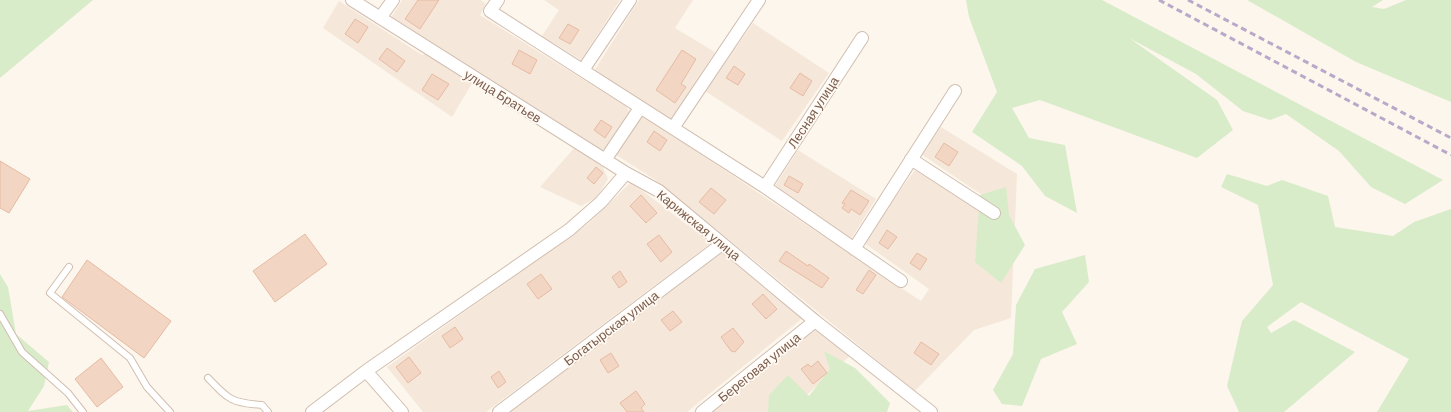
<svg xmlns="http://www.w3.org/2000/svg" width="1451" height="412" viewBox="0 0 1451 412" font-family="Barlow,sans-serif">
  <style>
    .residential { fill: #f5e8da }
    .green { fill: #d8ecc9 }
    .building { fill: #f3d5c3; stroke: #e6bba3 }
    .lines { fill: none; stroke-linecap: round; stroke-linejoin: round }
    .service-casing { stroke: #d1beb0; stroke-width: 8 }
    .minor-casing { stroke: #d1beb0; stroke-width: 14 }
    .service { stroke: #fff; stroke-width: 6 }
    .minor { stroke: #fff; stroke-width: 12 }
    .rail { stroke: #b9a8c9; stroke-width: 3; stroke-dasharray: 6 4; stroke-linecap: butt }
    .labels { text-anchor: middle; stroke-width: 3.5; stroke-linejoin: round; paint-order: stroke }
    .street-label { font-size: 13px; fill: #7a5c4d; stroke: #fffaf3 }
  </style>
  <rect width="100%" height="100%" fill="#fdf6ec"/>
  <!-- residential -->
  <path class="residential" d="M402,0H481L486,4L480,15L626,106L630,113L601,153L390,19Z
    M544,0H620L581,60L542,36L559,10Z
    M639,0H693L675,28L715,52L670,121L594,71Z
    M339,1L422,55L429,52L474,80L452,117L323,28Z
    M753,23L829,73L782,141L705,91Z
    M643,116L921,301L929,289L863,242L915,170L998,223L1006,211L921,154L941,127L1017,174L1011,318L974,330L915,391L654,179L613,153Z
    M575,147L600,161L608,179L597,197L581,206L540,187Z
    M798,150L876,199L851,239L775,186Z
    M631,182L711,243L486,412H423L387,367L588,224Z
    M721,250L804,317L687,412H506Z
    M817,327L852,354L788,412H711Z"/>
  <!-- green -->
  <path class="green" d="M0,0H93L0,78Z
    M966,0H1102L1443,180L1405,204L1371,187L1339,151L1286,114L1270,120L1243,111L1196,74L1129,38L1217,100L1233,130L1197,158L1040,100L1012,108L1029,138L1065,145L1077,213L1045,196L1022,166L972,132L997,92L969,17Z
    M1247,0H1383L1372,7L1384,9L1406,0H1451V102L1356,62Z
    M1227,174L1267,186L1282,180L1328,196L1335,227L1393,236L1414,222L1451,209V412H1377L1409,359L1301,302L1267,327L1271,333L1294,320L1355,352L1284,412H1239L1227,386L1242,321L1273,285L1258,205L1221,187Z
    M1006,187L1009,215L1025,245L1001,283L975,262L980,195Z
    M1085,255L1089,282L1062,312L1077,344L1041,359L1022,406L1002,404L993,390L1013,354L1016,305L1035,269Z
    M0,274L8,287L16,334L49,362L44,386L28,411L67,405L73,412H0Z
    M824,351L855,368L890,403L887,412H768L769,395L788,375L809,396L830,369Z"/>
  <!-- building -->
  <path class="building" d="M418,0H439L420,29L405,19Z
    M355,19L368,27L358,43L345,34Z
    M568,24L579,30L570,44L559,38Z
    M387,48L405,61L397,72L379,59Z
    M519,50L537,60L530,74L512,64Z
    M682,50L696,59L681,84L686,87L675,103L656,90Z
    M734,66L745,74L738,85L726,78Z
    M800,73L812,81L803,96L790,88Z
    M432,74L449,84L438,100L422,90Z
    M601,120L612,127L605,138L594,130Z
    M654,131L667,140L660,151L647,142Z
    M944,143L958,152L949,166L935,157Z
    M0,161L30,179L9,213L0,208Z
    M596,167L603,173L594,184L587,178Z
    M789,176L803,184L798,193L784,185Z
    M711,188L726,200L714,214L699,202Z
    M851,190L869,201L860,215L851,209L849,213L842,208L845,204L842,203Z
    M641,195L657,213L646,223L630,206Z
    M887,230L897,237L888,249L879,243Z
    M305,234L327,264L275,302L253,271Z
    M659,235L672,252L661,262L647,244Z
    M786,251L808,266L809,264L829,278L822,288L779,261Z
    M917,253L927,259L920,270L910,263Z
    M87,260L171,321L144,358L62,297Z
    M869,270L876,275L863,294L856,290Z
    M620,271L627,282L619,288L612,277Z
    M541,274L552,289L538,299L527,284Z
    M763,294L777,309L766,319L752,304Z
    M673,311L682,322L670,331L661,320Z
    M455,327L463,339L450,348L442,336Z
    M733,328L744,342L735,352L731,351L721,337Z
    M921,342L939,354L931,365L914,353Z
    M611,353L619,366L608,373L600,360Z
    M409,357L421,373L408,383L396,367Z
    M101,358L123,387L97,407L75,379Z
    M818,361L827,373L813,384L801,369L808,364L811,367Z
    M499,371L506,382L498,388L491,377Z
    M636,391L645,404L641,408L644,412H627L620,403Z"/>
  <g class="lines">
    <defs>
      <path id="service" d="M69,267L50,293L130,358L147,387L170,412
        M0,314L22,352L68,393L83,412
        M208,378C229,400 232,403 262,405L268,412"/>
      <path id="minor" d="M352,0L626,173
        M498,0L490,11L765,187L901,281
        M380,18L393,0
        M583,70L630,0
        M673,128L759,0
        M911,159L994,213
        M605,160L640,108
        M765,187L862,38
        M854,249L955,91
        M366,371L402,412
        M312,412L366,371L569,230L601,202L626,173L659,191L815,321L931,412
        M499,412L722,244
        M702,412L815,321"/>
    </defs>
    <!-- service casing -->
    <use href="#service" class="service-casing"/>
    <!-- minor casing -->
    <use href="#minor" class="minor-casing"/>
    <!-- service -->
    <use href="#service" class="service"/>
    <!-- minor -->
    <use href="#minor" class="minor"/>
    <!-- rail -->
    <path class="rail" d="M1159,0L1451,155
      M1188,0L1451,138"/>
  </g>
  <g class="labels">
    <!-- street labels -->
    <g class="street-label">
      <text transform="translate(503 96) rotate(32)" y="5">улица Братьев</text>
      <text transform="translate(813 112) rotate(-57)" y="5">Лесная улица</text>
      <text transform="translate(699 225) rotate(39)" y="5">Карижская улица</text>
      <text transform="translate(611 328) rotate(-37)" y="5">Богатырская улица</text>
      <text transform="translate(759 367) rotate(-39)" y="5">Береговая улица</text>
    </g>
  </g>
</svg>
